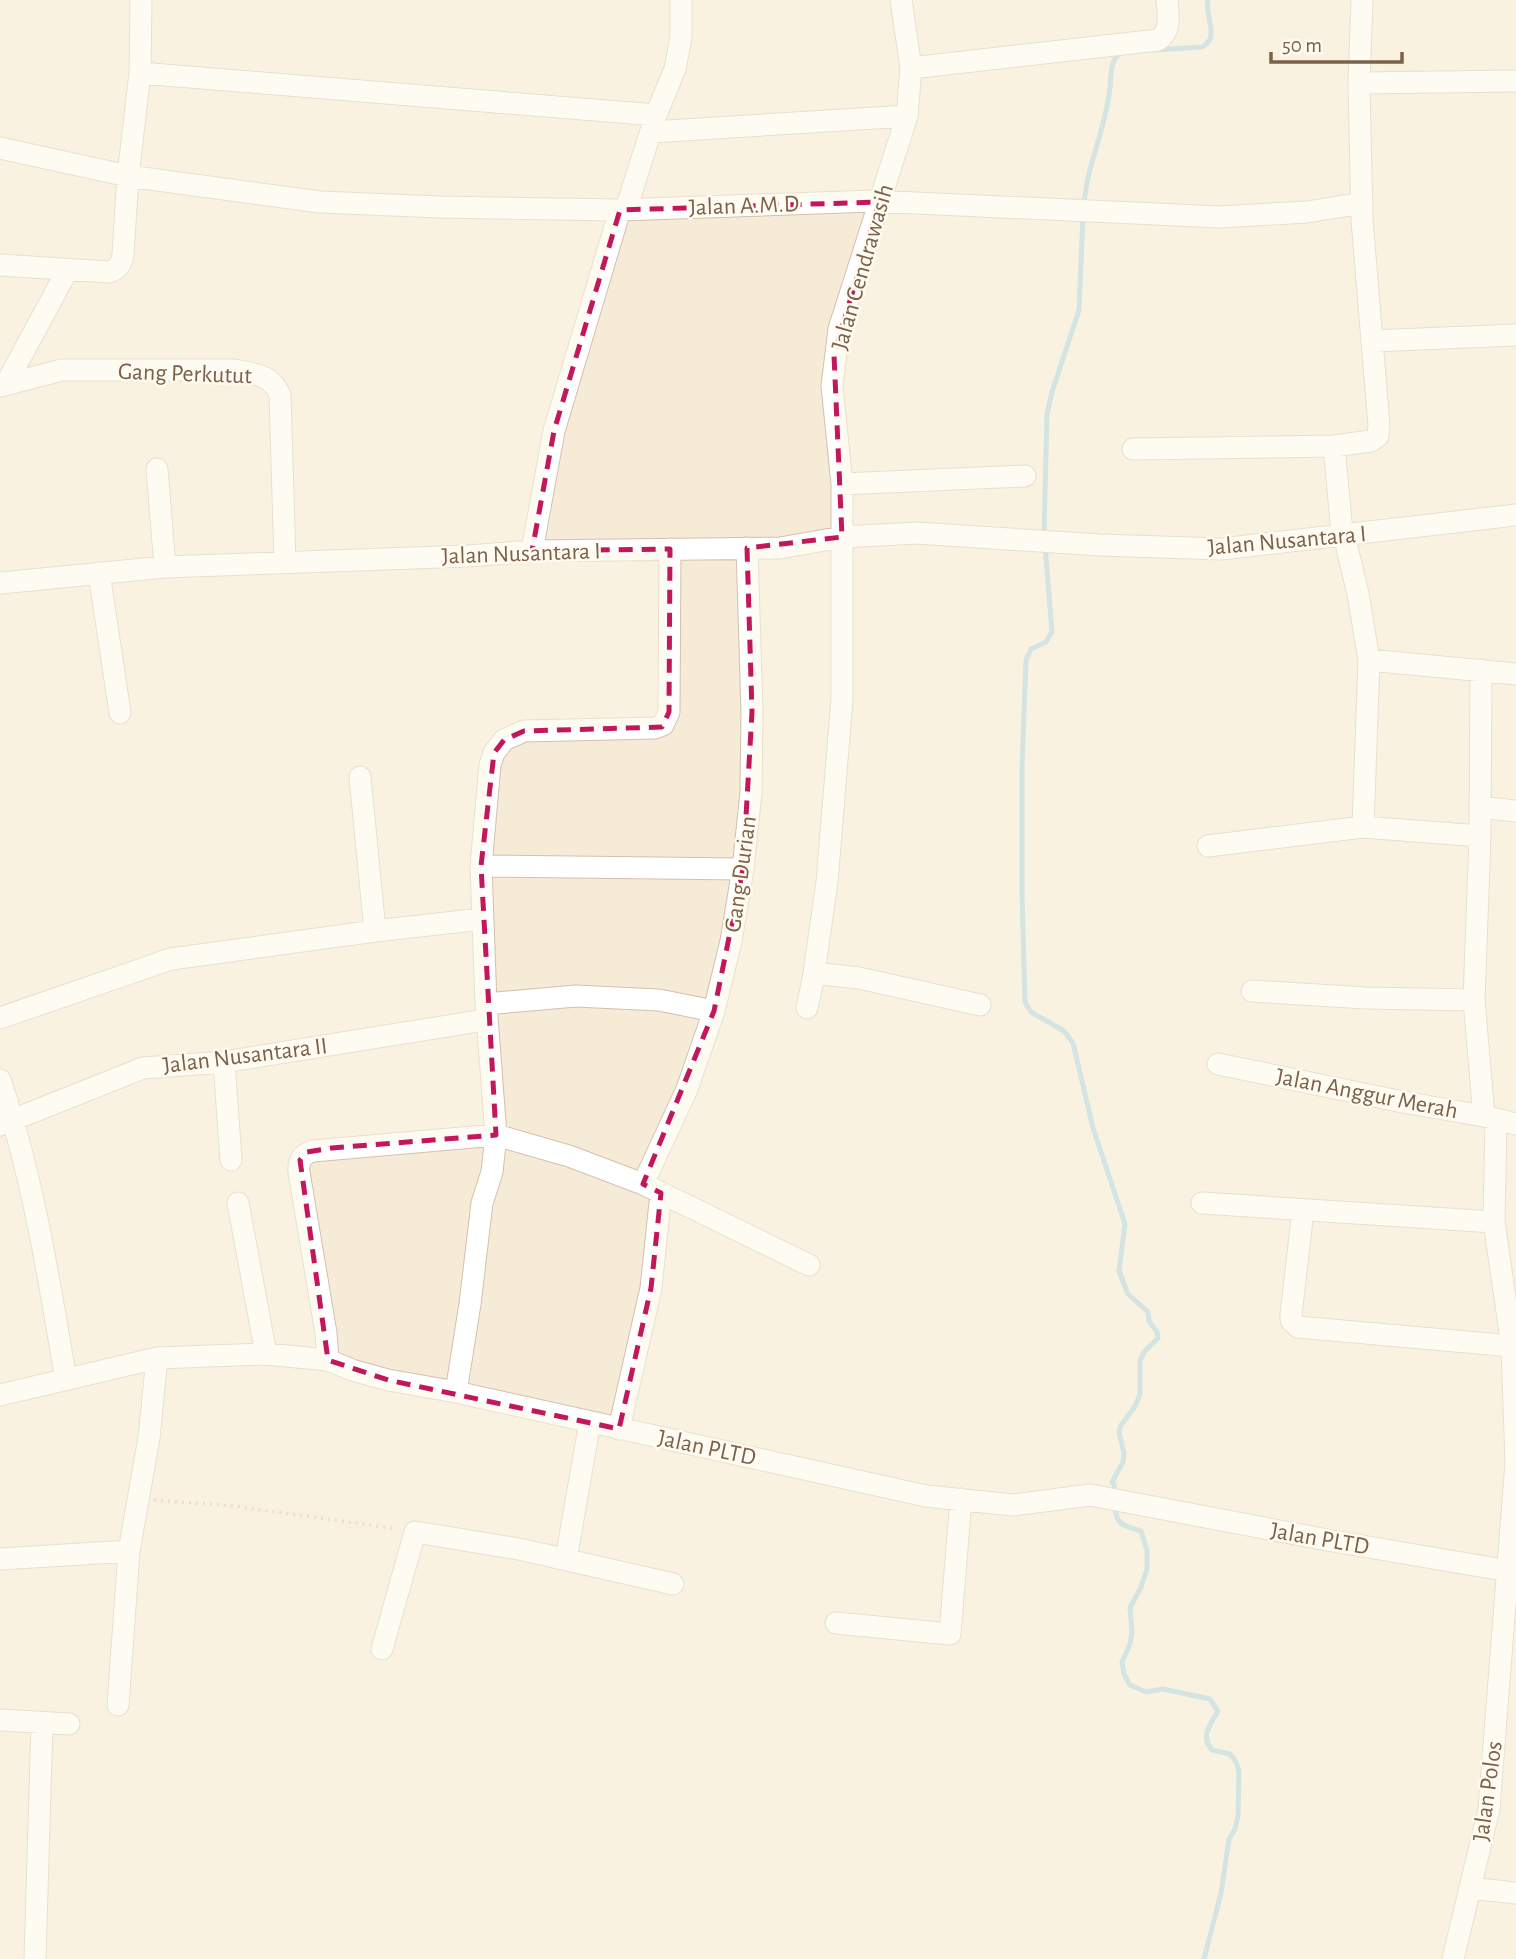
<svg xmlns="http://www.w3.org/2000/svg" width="1516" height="1959" viewBox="0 0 1516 1959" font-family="'Alegreya Sans',sans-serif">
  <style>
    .residential { fill: #f6ebd7 }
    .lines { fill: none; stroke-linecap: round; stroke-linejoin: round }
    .stream { stroke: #a1ccdc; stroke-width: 5 }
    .minor-casing { stroke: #d2c1ad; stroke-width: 23 }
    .path { stroke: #dbbea1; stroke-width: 3.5; stroke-dasharray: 2 5; stroke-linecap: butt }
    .minor { stroke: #fff; stroke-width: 21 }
    .marked { fill: none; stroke: #c2185b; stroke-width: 5; stroke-dasharray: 14 9; stroke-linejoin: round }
    .labels { text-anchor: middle; stroke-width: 5; stroke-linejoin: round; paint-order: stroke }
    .street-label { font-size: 24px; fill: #7b614a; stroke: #fffbf1 }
  </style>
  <rect width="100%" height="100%" fill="#fef8e9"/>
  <!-- residential -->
  <path class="residential" d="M0,0H1516V1959H0Z"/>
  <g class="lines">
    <!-- stream -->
    <path class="stream" d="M1154,50L1202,47C1221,37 1204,16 1208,0
      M1084,205C1087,164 1106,128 1110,88C1111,77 1110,60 1120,53
      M1044,535L1047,414L1052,392L1079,310L1083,214
      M1045,545L1052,632L1046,642L1031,649L1026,660L1022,766V893L1025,1002L1031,1012L1064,1031L1073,1043L1093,1128L1125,1224L1119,1271L1128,1294L1148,1312L1149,1321L1157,1332L1158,1338L1144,1352L1140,1361V1395L1134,1408L1121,1425L1119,1432L1124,1453L1123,1462L1112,1482L1114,1484L1115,1493
      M1115,1503C1115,1525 1122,1525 1141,1531L1147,1550V1569L1141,1587L1130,1608L1132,1632L1130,1644L1122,1662L1124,1674L1130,1685L1146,1692L1163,1689L1210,1699L1218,1711C1210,1725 1200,1736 1212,1750L1230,1754L1236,1762L1239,1771L1238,1816L1235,1829L1229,1839L1221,1893L1204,1959"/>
    <defs>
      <path id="minor" d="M1362,0L1359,83L1362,220L1379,425L1378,436L1371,441L1334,446L1341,522L1358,594L1369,660L1363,827L1480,836
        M911,68L1158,40C1172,31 1168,14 1167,0
        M140,73L656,115
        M1359,83L1516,81
        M651,132L907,116
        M0,148L128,176L320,202L439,207L620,210L873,201L1220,217L1307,212L1362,203
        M626,209L656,115L675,69L681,37V0
        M0,265L109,272C119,269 122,263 123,254L128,176L140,73L141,0
        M1372,341L1516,335
        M6,384L67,271
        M0,386L62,370H234C254,374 271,374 280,395L285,562
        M1133,449L1334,446
        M157,469L165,567
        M842,484L1025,476
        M532,551L554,431L620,210
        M99,573L120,713
        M0,583L165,567L468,556L532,551L780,548L842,537L917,533L1100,545L1221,549L1516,515
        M1369,660L1516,674
        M1481,670L1480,836L1474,1000L1484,1116
        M360,777L375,931
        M1480,807L1516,811
        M1208,846L1363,827
        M481,866L743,869
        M814,973L859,978L980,1005
        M1252,991L1366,998L1474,1000
        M486,1004L481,866L490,765L494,753L504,740L524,731L655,728L663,725L669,712L670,549
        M807,1008L813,980L827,882L842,699V484L832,386L839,329L907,116L911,68L901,0
        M0,1018L171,959L375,931L482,919
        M224,1062L231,1160
        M1218,1064L1403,1102L1484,1116L1516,1124
        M0,1080C33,1176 49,1280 66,1380
        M0,1125L143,1068L224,1062L485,1020
        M643,1184L687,1089L714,1011L731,941L743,869L751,792L752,712L747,548
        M238,1203L266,1354
        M1202,1203L1494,1222
        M1303,1210L1291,1315V1320L1298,1327L1512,1346
        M328,1360L326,1333L299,1172C298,1161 302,1154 313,1151L496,1135L569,1156L643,1184L809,1265
        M456,1392L470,1304L482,1203L492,1172L496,1135L486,1004L576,996L659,1000L714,1011
        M0,1395L157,1358L266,1354L328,1360L352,1370L388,1380L456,1392L926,1496L1013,1505L1090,1495L1327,1540L1509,1571
        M619,1429L651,1288L661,1193
        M0,1559L129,1551
        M566,1559L590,1422
        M836,1623L950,1634L961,1499
        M382,1649L415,1532L519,1549L673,1584
        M118,1705L129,1551L149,1438L157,1358
        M0,1720L69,1724
        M1470,1888L1516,1893
        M35,1959L42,1723
        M1453,1959L1489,1809L1516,1463L1512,1346L1494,1222L1496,1119"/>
    </defs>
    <!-- minor casing -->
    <use href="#minor" class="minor-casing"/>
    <!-- path -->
    <path class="path" d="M154,1500L234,1506L397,1529"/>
    <!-- minor -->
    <use href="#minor" class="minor"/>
  </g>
  <!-- marked area -->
  <path d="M0 0H1516V1959H0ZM879,202L834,355L842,537L747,548L752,712L743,869L714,1011L643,1184L661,1193L651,1288L619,1429L388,1380L328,1360L300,1160L307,1152L332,1148L496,1135L481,866L494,753L504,740L524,731L662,727L669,712L670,549L532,551L554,431L620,210Z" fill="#fef8e9" fill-opacity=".55" fill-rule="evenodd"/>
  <path class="marked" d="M879,202L834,355L842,537L747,548L752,712L743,869L714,1011L643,1184L661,1193L651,1288L619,1429L388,1380L328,1360L300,1160L307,1152L332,1148L496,1135L481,866L494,753L504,740L524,731L662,727L669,712L670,549L532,551L554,431L620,210Z"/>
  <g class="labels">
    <!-- street labels -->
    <g class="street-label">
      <text transform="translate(744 205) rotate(-2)" y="8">Jalan A.M.D</text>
      <text transform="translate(862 267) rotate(-74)" y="8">Jalan Cendrawasih</text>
      <text transform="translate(185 373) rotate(2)" y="8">Gang Perkutut</text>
      <text transform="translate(1287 540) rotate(-5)" y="8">Jalan Nusantara I</text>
      <text transform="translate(521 553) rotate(-2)" y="8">Jalan Nusantara I</text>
      <text transform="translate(740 874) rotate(-82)" y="8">Gang Durian</text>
      <text transform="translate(245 1055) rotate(-7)" y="8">Jalan Nusantara II</text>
      <text transform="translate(1367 1093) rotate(11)" y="8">Jalan Anggur Merah</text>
      <text transform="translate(707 1447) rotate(12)" y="8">Jalan PLTD</text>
      <text transform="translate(1320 1538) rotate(10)" y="8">Jalan PLTD</text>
      <text transform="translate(1487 1791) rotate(-82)" y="8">Jalan Polos</text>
    </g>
  </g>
  <!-- scale -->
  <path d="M1271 52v10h131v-10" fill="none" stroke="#7b614a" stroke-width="3.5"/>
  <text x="1282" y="52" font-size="21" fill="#7b614a" stroke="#fffbf1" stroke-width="5" paint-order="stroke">50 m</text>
</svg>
